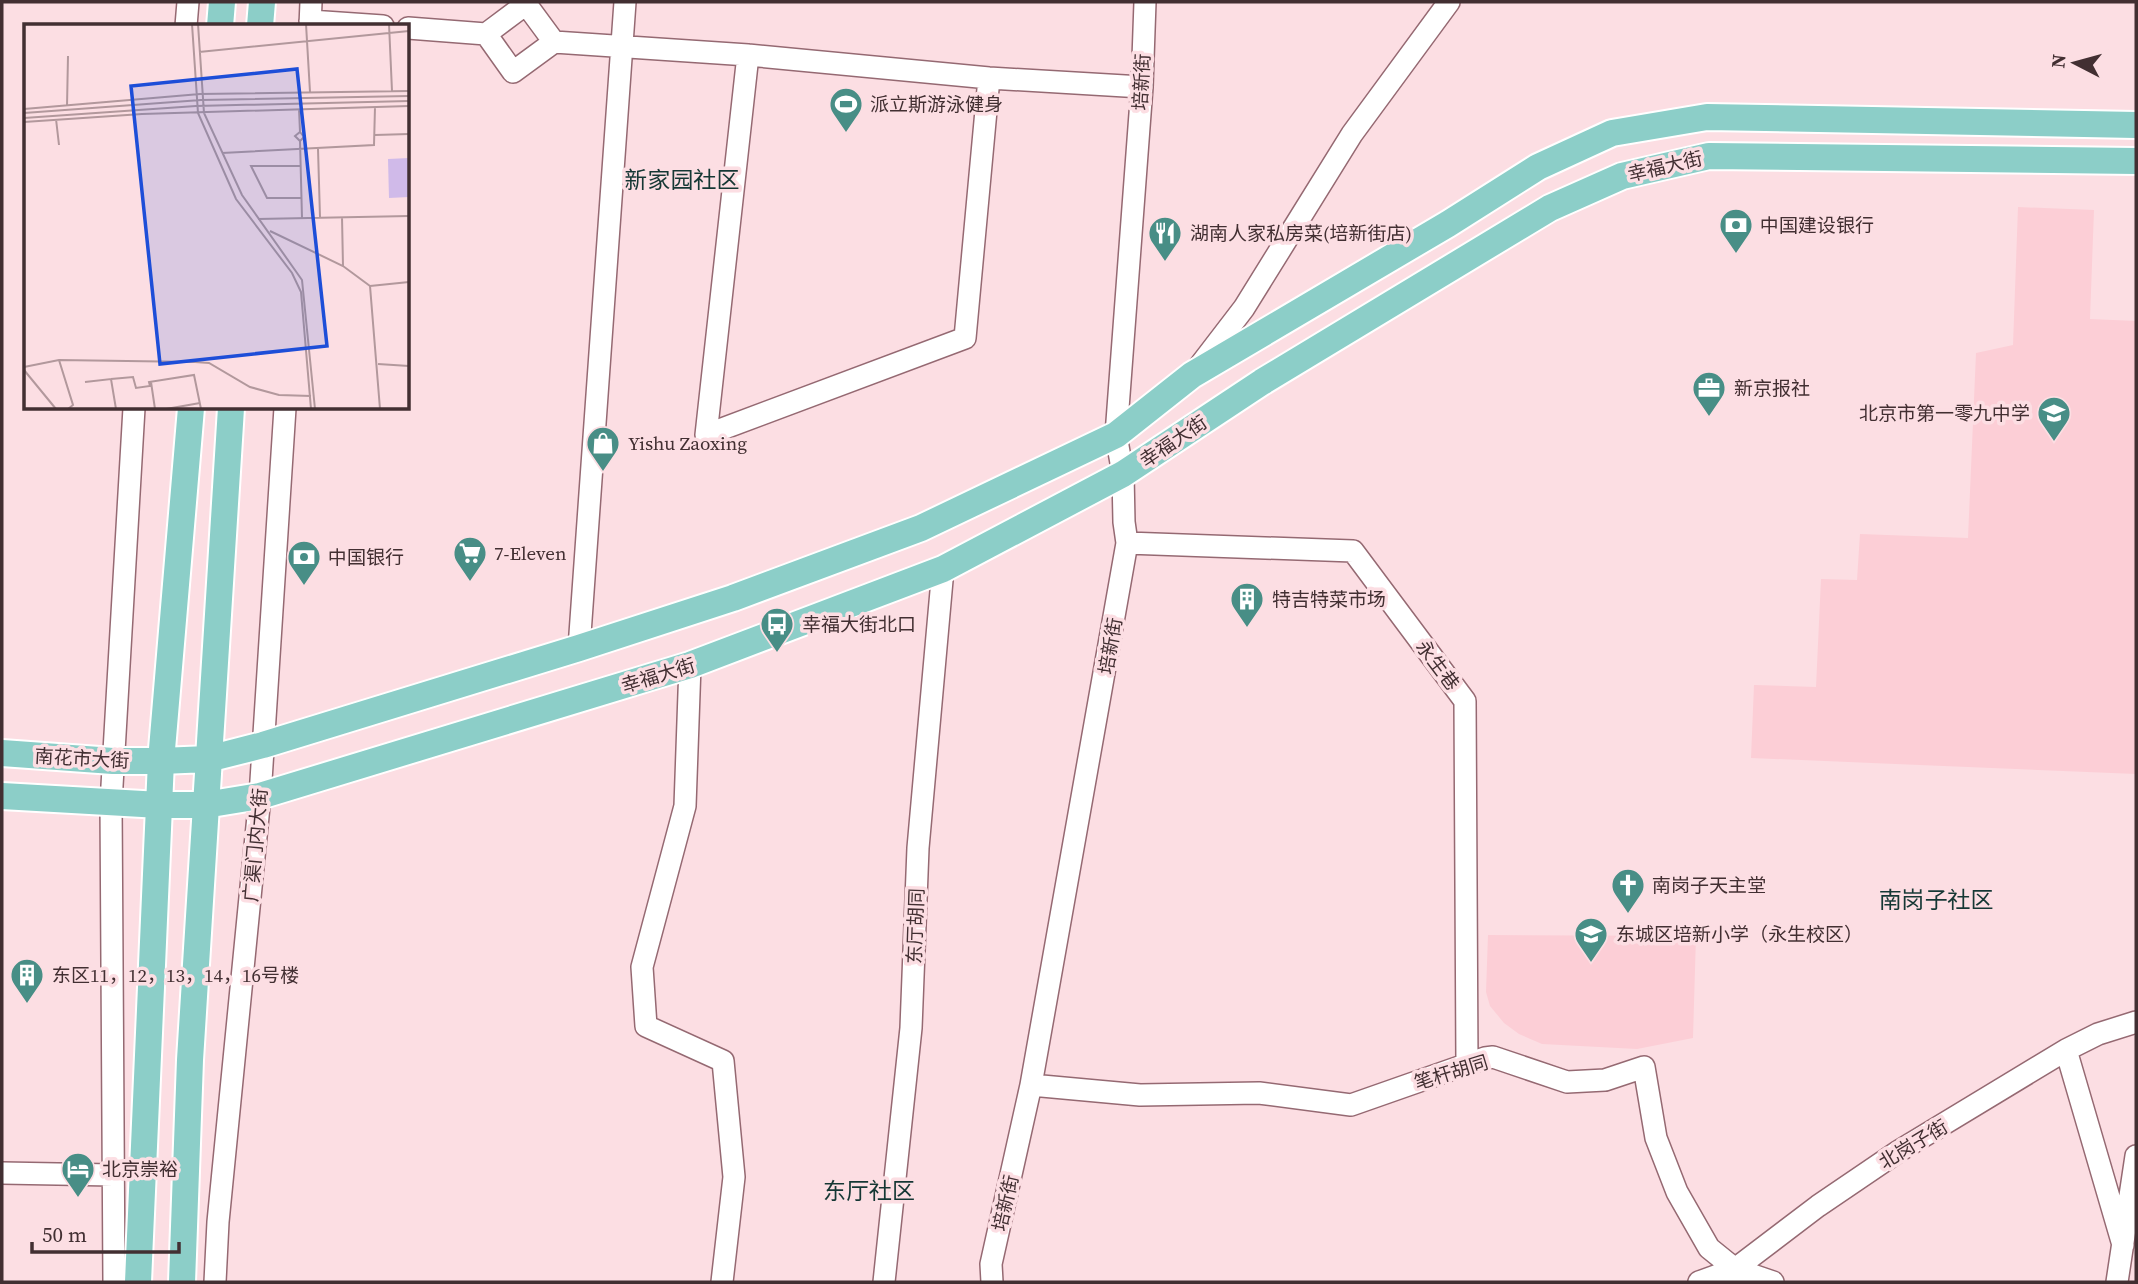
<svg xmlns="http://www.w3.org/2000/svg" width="2138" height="1284" viewBox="0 0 2138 1284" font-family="'Source Serif 4','Noto Sans SC',serif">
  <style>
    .built { fill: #fcced6 }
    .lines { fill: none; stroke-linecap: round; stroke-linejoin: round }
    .minor-casing { stroke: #956972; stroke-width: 24 }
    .major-casing { stroke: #fff; stroke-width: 30 }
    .minor { stroke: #fff; stroke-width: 21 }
    .major { stroke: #8ccec8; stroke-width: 26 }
    .labels { text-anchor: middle; stroke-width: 7; stroke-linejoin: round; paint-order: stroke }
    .street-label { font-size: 19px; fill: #422f32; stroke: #fcdee3 }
    .poi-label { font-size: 19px; fill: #422f32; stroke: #fcdee3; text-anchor: start }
    .quarter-label { font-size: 23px; fill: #153734; stroke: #fcdee3 }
    .inset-road { fill: none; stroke: #b2989c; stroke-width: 2 }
    .view { fill: #1d4ed8; fill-opacity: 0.15; stroke: #1d4ed8; stroke-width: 3.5 }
    .inset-edge { fill: none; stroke: #422f32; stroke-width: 3.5 }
  </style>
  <rect width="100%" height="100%" fill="#fcdee3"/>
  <!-- built -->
  <path class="built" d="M2018,207L2094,210L2090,319L2136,321V774L1751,758L1754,685L1816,687L1821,579L1857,580L1860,534L1968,538L1976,353L2013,345Z
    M1488,935L1696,936L1693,1038L1637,1049L1542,1044L1519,1034L1504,1023L1490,1006L1486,992Z"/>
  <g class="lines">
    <defs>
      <path id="minor" d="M526,4L554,42L513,72L486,34Z
        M310,21L383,26
        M186,26L188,2
        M310,26L311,2
        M408,28L486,34
        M554,42L748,55L989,78L1142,87
        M748,55L706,435L965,338L989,78
        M1198,368L1244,308L1352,134L1449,2
        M1127,543L1353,551L1465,701L1467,1065
        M579,648L625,2
        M690,665L685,806L642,967L646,1026L723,1061L734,1177L722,1282
        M2066,1050L2123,1245
        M1031,1085L1140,1095L1259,1093L1351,1105L1485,1058L1493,1057L1567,1082L1605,1080L1644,1067L1656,1138L1677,1192L1709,1248L1735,1269L1773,1282
        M2,1173L113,1175
        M114,1282L111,803L134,408
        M215,1282L218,1222L260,796L285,408
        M884,1282L911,1028L918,848L943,569
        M992,1282L991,1264L1031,1085L1127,543L1124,522L1123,474L1116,435L1142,87L1145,2
        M1699,1282L1735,1269L1818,1206L1899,1151L2066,1050L2098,1034L2136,1022
        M2117,1282L2136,1156"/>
      <path id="major" d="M220,26L222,2
        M260,26L262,2
        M2,753L113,761H161L208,759L263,745L579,648L733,598L921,528L1116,435L1192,375L1448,224L1538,167L1612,133L1707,117L2136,125
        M2,796L160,805H205L260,796L690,665L943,569L1123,474L1262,382L1550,208L1622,176L1709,156L2136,161
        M138,1282L161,761L191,408
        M182,1282L190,1060L231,408"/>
    </defs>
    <!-- minor casing -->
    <use href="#minor" class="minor-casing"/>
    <!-- major casing -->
    <use href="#major" class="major-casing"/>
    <!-- minor -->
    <use href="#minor" class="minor"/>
    <!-- major -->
    <use href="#major" class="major"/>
  </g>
  <!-- icons -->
  <defs>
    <symbol id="stadium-pin" viewBox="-11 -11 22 30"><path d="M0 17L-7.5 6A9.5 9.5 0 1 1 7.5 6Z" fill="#488e86" stroke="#fcdee3"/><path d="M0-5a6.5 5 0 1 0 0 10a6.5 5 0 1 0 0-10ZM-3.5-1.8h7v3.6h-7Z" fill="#fff"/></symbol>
    <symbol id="bank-pin" viewBox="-11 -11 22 30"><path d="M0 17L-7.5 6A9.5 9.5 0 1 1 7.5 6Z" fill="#488e86" stroke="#fcdee3"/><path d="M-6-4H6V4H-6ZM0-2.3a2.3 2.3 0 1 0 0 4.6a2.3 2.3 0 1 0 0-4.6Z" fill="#fff"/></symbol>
    <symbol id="restaurant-pin" viewBox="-11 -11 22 30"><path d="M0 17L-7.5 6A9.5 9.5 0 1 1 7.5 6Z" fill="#488e86" stroke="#fcdee3"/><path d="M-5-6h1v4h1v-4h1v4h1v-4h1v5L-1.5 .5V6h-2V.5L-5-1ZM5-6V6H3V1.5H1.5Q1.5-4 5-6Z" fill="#fff"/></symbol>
    <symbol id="office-pin" viewBox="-11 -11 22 30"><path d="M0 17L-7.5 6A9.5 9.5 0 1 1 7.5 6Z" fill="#488e86" stroke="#fcdee3"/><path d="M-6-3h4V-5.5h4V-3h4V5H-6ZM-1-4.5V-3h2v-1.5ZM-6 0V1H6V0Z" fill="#fff"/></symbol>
    <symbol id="school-pin" viewBox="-11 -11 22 30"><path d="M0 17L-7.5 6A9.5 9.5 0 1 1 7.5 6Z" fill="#488e86" stroke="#fcdee3"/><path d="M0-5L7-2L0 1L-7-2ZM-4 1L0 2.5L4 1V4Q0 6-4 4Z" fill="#fff"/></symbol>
    <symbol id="shop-pin" viewBox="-11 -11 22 30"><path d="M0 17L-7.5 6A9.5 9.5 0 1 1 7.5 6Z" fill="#488e86" stroke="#fcdee3"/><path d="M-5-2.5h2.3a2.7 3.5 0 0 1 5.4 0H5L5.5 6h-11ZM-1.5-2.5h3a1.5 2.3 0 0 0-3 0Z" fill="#fff"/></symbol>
    <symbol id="supermarket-pin" viewBox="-11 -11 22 30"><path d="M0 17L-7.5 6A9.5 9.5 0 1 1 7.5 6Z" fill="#488e86" stroke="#fcdee3"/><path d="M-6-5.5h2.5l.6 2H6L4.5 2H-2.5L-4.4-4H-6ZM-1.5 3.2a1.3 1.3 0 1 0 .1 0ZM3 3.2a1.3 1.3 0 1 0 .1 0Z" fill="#fff"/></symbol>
    <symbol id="building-pin" viewBox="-11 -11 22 30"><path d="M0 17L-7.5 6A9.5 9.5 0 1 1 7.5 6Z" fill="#488e86" stroke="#fcdee3"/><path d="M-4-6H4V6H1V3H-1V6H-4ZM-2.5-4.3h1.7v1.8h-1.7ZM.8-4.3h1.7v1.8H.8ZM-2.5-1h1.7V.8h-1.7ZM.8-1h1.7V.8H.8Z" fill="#fff"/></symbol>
    <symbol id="bus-pin" viewBox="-11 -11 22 30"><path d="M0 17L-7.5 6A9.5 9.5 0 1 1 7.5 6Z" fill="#488e86" stroke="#fcdee3"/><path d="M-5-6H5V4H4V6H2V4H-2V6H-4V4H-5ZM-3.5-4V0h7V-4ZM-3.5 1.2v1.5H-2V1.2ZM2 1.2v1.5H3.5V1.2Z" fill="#fff"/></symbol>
    <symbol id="church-pin" viewBox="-11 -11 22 30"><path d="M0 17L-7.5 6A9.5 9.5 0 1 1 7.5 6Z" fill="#488e86" stroke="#fcdee3"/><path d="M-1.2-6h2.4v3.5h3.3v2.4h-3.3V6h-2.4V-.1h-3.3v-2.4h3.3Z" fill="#fff"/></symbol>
    <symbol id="hotel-pin" viewBox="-11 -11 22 30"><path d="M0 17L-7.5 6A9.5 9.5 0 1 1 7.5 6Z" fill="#488e86" stroke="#fcdee3"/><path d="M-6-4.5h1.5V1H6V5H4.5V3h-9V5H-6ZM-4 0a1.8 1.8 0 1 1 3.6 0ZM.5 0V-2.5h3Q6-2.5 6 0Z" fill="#fff"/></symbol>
  </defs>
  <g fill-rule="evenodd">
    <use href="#stadium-pin" x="827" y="85" width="38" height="52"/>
    <use href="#bank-pin" x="1717" y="206" width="38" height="52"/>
    <use href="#restaurant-pin" x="1146" y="214" width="38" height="52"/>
    <use href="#office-pin" x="1690" y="369" width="38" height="52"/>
    <use href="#school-pin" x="2035" y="394" width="38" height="52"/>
    <use href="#shop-pin" x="584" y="424" width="38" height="52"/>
    <use href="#supermarket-pin" x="451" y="534" width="38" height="52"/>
    <use href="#bank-pin" x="285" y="538" width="38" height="52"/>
    <use href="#building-pin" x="1228" y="580" width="38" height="52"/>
    <use href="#bus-pin" x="758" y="605" width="38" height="52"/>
    <use href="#church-pin" x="1609" y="866" width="38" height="52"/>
    <use href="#school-pin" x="1572" y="915" width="38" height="52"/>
    <use href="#building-pin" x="8" y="956" width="38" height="52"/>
    <use href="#hotel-pin" x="59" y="1150" width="38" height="52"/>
  </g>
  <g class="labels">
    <!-- street labels -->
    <g class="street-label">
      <text transform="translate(1141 82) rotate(-87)" y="7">培新街</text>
      <text transform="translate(1665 166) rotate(-13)" y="7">幸福大街</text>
      <text transform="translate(1173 441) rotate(-34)" y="7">幸福大街</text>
      <text transform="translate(1110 646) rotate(-80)" y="7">培新街</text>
      <text transform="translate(1438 665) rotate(53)" y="7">永生巷</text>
      <text transform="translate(658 675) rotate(-17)" y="7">幸福大街</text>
      <text transform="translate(82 758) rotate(3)" y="7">南花市大街</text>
      <text transform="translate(255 845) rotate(-85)" y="7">广渠门内大街</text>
      <text transform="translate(915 926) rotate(-88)" y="7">东厅胡同</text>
      <text transform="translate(1451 1072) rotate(-17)" y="7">笔杆胡同</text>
      <text transform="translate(1913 1144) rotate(-31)" y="7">北岗子街</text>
      <text transform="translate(1005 1203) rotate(-77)" y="7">培新街</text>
    </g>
    <!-- poi labels -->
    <g class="poi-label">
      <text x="870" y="111">派立斯游泳健身</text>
      <text x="1760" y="232">中国建设银行</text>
      <text x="1190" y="240">湖南人家私房菜(培新街店)</text>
      <text x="1734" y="395">新京报社</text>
      <text x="2030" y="420" text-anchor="end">北京市第一零九中学</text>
      <text x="628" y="450">Yishu Zaoxing</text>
      <text x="494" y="560">7-Eleven</text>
      <text x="328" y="564">中国银行</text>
      <text x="1272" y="606">特吉特菜市场</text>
      <text x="802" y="631">幸福大街北口</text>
      <text x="1652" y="892">南岗子天主堂</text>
      <text x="1616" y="941">东城区培新小学（永生校区）</text>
      <text x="52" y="982">东区11，12，13，14，16号楼</text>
      <text x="102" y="1176">北京崇裕</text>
    </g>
    <!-- quarter labels -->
    <g class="quarter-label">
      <text x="682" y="188">新家园社区</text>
      <text x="1936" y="908">南岗子社区</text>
      <text x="869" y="1199">东厅社区</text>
    </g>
  </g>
  <!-- overview -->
  <g transform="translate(24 24)">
    <rect width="385" height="385" fill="#fcdee3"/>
    <path d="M385,134V173L365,174L364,135Z" fill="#d0bae9"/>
    <path class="inset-road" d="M168,0L174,89L212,175L268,249L277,268L287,385M174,0L180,89L218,171L278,256L291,385M282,0L286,68M365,0L368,67M175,28L385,7M43,82L44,32M0,85L176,70L385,67M275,85L276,108M0,89L177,76L385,72M0,94L172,82L385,77M32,95L35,121M0,98L118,90L385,82M276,108L280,113L276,117L271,112ZM351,111L385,110M276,117L278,194M294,125L296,193M198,129L350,121L351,83M276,142H227L243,174H277M318,193L319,242M234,195L385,192M246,207L319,242L346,262L356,385M346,262L385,258M35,336L49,381L44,385M354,340L385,342M0,343L35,336L171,338L185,339L226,363L255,371L287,372M0,346L32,385M87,355L109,353L112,364L126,362L125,358L170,351L177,385M61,358L87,355L92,385M127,358L131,385M142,385L176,379M295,385H333"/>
    <path class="view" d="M273,45L303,322L136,340L107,62Z"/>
    <rect width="385" height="385" class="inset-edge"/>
  </g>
  <!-- border -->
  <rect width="2138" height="1284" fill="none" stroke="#422f32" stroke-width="7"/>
  <!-- north arrow -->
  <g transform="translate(2075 63) rotate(276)" stroke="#fcdee3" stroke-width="5" paint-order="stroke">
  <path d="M0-5L12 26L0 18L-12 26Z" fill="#422f32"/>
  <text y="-10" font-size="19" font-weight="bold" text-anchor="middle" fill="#422f32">N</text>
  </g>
  <!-- scale -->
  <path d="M32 1242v10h147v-10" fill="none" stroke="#422f32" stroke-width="3.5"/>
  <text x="42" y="1242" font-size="21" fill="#422f32" stroke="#fcdee3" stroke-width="5" paint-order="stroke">50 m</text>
</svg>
